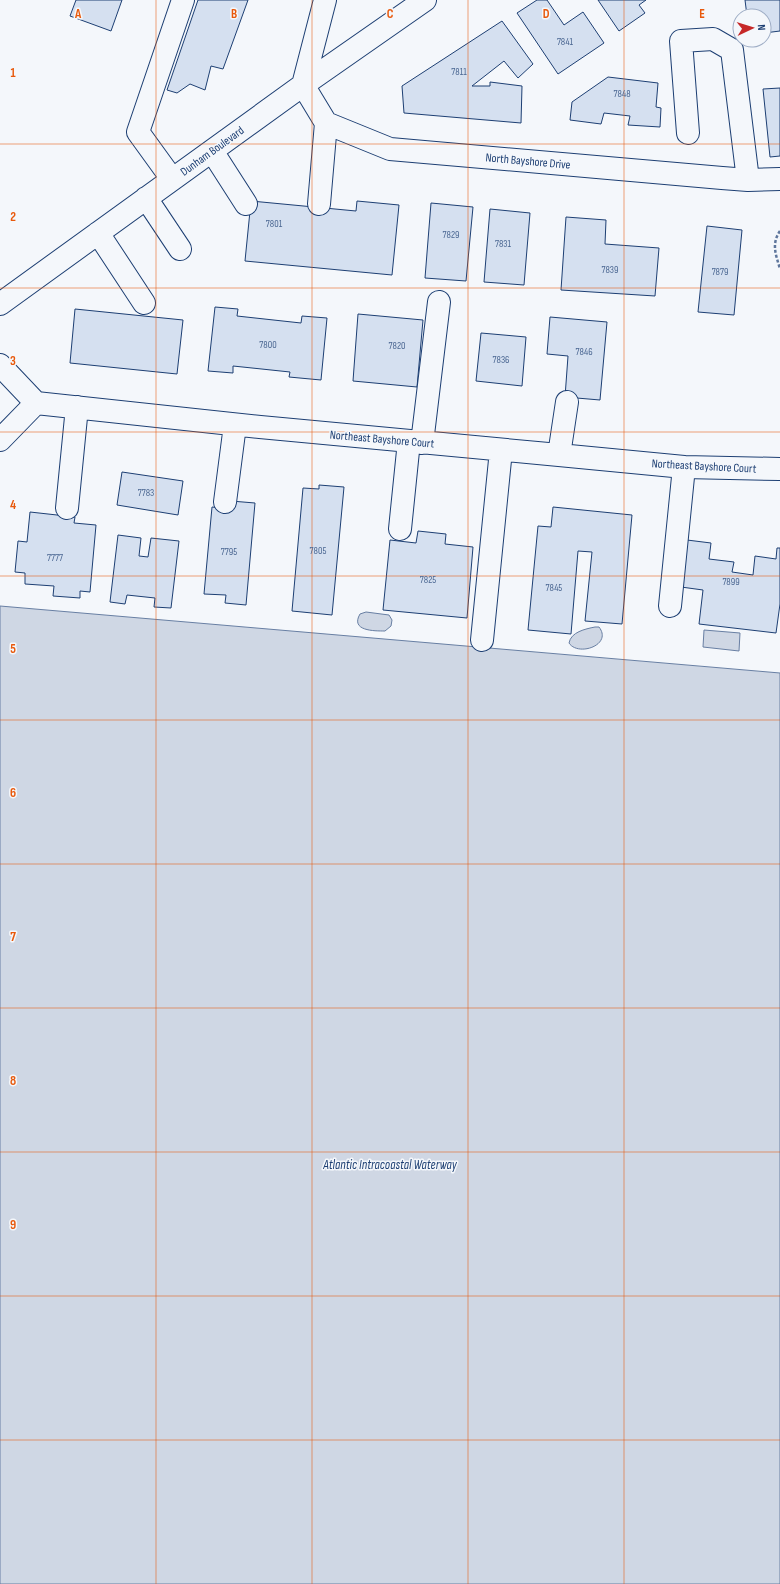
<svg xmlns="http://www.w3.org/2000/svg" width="780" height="1584" viewBox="0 0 780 1584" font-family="'Sofia Sans Condensed',sans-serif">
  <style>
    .water { fill: #cfd7e4; stroke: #687fa3 }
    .building { fill: #d5e0f0; stroke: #1d3f73 }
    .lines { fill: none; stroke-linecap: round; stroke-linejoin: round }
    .minor-casing { stroke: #1d3f73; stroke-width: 24 }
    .path { stroke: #5e769c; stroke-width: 2.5; stroke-dasharray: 3 2; stroke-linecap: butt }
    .minor { stroke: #f4f7fb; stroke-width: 22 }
    .grid { fill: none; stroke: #e8590c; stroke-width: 1; stroke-opacity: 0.55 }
    .labels { text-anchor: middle; stroke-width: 3; stroke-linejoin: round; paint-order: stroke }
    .number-label { font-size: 10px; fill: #4b6792 }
    .street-label { font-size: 12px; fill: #1d3f73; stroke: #f4f7fb }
    .water-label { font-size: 13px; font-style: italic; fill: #1d3f73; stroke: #f4f7fb }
    .grid-label { font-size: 13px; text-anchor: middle; font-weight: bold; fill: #e8590c; stroke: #f4f7fb; stroke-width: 3; stroke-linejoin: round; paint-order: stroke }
  </style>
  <rect width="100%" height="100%" fill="#f4f7fb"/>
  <!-- water -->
  <path class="water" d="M0,606L780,673V1584H0Z
    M366,612L389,615L392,620L391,626L385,631C374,631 350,631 360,614Z
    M595,627H599C613,645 578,657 569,643C571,632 585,629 595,627Z
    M704,630L740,633L739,651L703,647Z"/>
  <!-- building -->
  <path class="building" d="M76,0H122L111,31L70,16Z
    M198,0H248L223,69L211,66L205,90L190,84L177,93L167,90Z
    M537,0H547L564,25L583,12L604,43L558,74L517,13Z
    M598,0H646L639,5L645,13L619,31Z
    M745,0H780V31L764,33V16H747Z
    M502,21L533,64L518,78L504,61L472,86H490V82L522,86L521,123L404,113L402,86Z
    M608,77L658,83L656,107L661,108L660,127L628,125L630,116L604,113L601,124L570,120L572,102Z
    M780,88V156L770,157L763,89Z
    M251,201L356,211L357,201L399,205L392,275L245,261Z
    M431,203L473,207L466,281L425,278Z
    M490,209L530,213L524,285L484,282Z
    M566,217L606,220L605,244L659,248L655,296L561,290Z
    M707,226L742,230L734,315L698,312Z
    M215,307L238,309L237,316L301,323L302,316L327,318L321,380L289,377L290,372L233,366V373L208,371Z
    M75,309L183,320L177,374L70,363Z
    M358,314L423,320L417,387L353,381Z
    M550,317L607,322L600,400L565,397L568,356L547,354Z
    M481,333L526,337L522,386L476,381Z
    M122,472L183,481L178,515L117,505Z
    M319,485L344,487L332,615L292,611L303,488L319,489Z
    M231,501L255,503L246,605L225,603L226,595L204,594L212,507L230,509Z
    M553,507L632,515L622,624L585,621L592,552L578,551L571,634L528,630L538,526L551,527Z
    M30,512L75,517L74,523L96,525L90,592L80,591V598L53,596L54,586L25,584V573L15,572L18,541L27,542Z
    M418,531L446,534L445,544L473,547L467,618L383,610L390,540L416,543Z
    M118,535L141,538L139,556L148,557L151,538L179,541L171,608L154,607L155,598L127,595L125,604L110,602Z
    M687,540L711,543L709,559L734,562L732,572L753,575L755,556L776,559L777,548H780V604L776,633L699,624L703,590L681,587Z"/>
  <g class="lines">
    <defs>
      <path id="minor" d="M303,85L326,123L390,149L722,178L748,180L780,179
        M303,85L325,0
        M688,133L681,41L713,39L732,50L748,180
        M212,151L246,204
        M172,179L138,132L183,0
        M146,198L180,249
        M319,204L326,123
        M98,233L144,303
        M0,304L303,85L425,0
        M0,365L36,403L260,427L559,455L684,467L780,469
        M0,440L36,403
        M422,443L439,302
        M559,455L567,402
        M225,502L235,425
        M67,508L77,407
        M400,529L409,441
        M670,606L684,467
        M482,640L501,450"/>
    </defs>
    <!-- minor casing -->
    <use href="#minor" class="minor-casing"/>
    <!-- path -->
    <path class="path" d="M780,231C771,244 776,255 780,269"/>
    <!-- minor -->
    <use href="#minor" class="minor"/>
  </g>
  <!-- grid -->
  <path class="grid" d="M156,0V1584M312,0V1584M468,0V1584M624,0V1584M0,144H780M0,288H780M0,432H780M0,576H780M0,720H780M0,864H780M0,1008H780M0,1152H780M0,1296H780M0,1440H780"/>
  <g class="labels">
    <!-- number labels -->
    <g class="number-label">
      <text x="565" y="45">7841</text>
      <text x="459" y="75">7811</text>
      <text x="622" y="97">7848</text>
      <text x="274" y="227">7801</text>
      <text x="451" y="238">7829</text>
      <text x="503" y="247">7831</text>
      <text x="610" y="273">7839</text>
      <text x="720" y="275">7879</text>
      <text x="268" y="348">7800</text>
      <text x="397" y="349">7820</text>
      <text x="584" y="355">7846</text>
      <text x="501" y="363">7836</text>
      <text x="146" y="496">7783</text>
      <text x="318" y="554">7805</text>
      <text x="229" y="555">7795</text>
      <text x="55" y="561">7777</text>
      <text x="428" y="583">7825</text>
      <text x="731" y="585">7899</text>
      <text x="554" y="591">7845</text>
    </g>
    <!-- street labels -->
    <g class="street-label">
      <text transform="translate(212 151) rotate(-36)" y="4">Dunham Boulevard</text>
      <text transform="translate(528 161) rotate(5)" y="4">North Bayshore Drive</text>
      <text transform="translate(382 439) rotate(5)" y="4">Northeast Bayshore Court</text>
      <text transform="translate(704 466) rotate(3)" y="4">Northeast Bayshore Court</text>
    </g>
    <!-- water labels -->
    <g class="water-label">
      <text x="390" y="1169">Atlantic Intracoastal Waterway</text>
    </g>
  </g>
  <g class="grid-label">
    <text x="78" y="18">A</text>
    <text x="234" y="18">B</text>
    <text x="390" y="18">C</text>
    <text x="546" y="18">D</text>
    <text x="702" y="18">E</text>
    <text x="13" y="77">1</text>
    <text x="13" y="221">2</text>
    <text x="13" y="365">3</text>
    <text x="13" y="509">4</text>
    <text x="13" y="653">5</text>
    <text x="13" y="797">6</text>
    <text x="13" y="941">7</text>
    <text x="13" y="1085">8</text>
    <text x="13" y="1229">9</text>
  </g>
  <!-- north arrow -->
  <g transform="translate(752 28) rotate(86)"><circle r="19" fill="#f4f7fb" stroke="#9eadc5"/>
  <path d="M0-3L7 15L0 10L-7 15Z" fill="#c62828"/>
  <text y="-6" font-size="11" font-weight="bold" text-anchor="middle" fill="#1d3f73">N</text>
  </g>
</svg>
